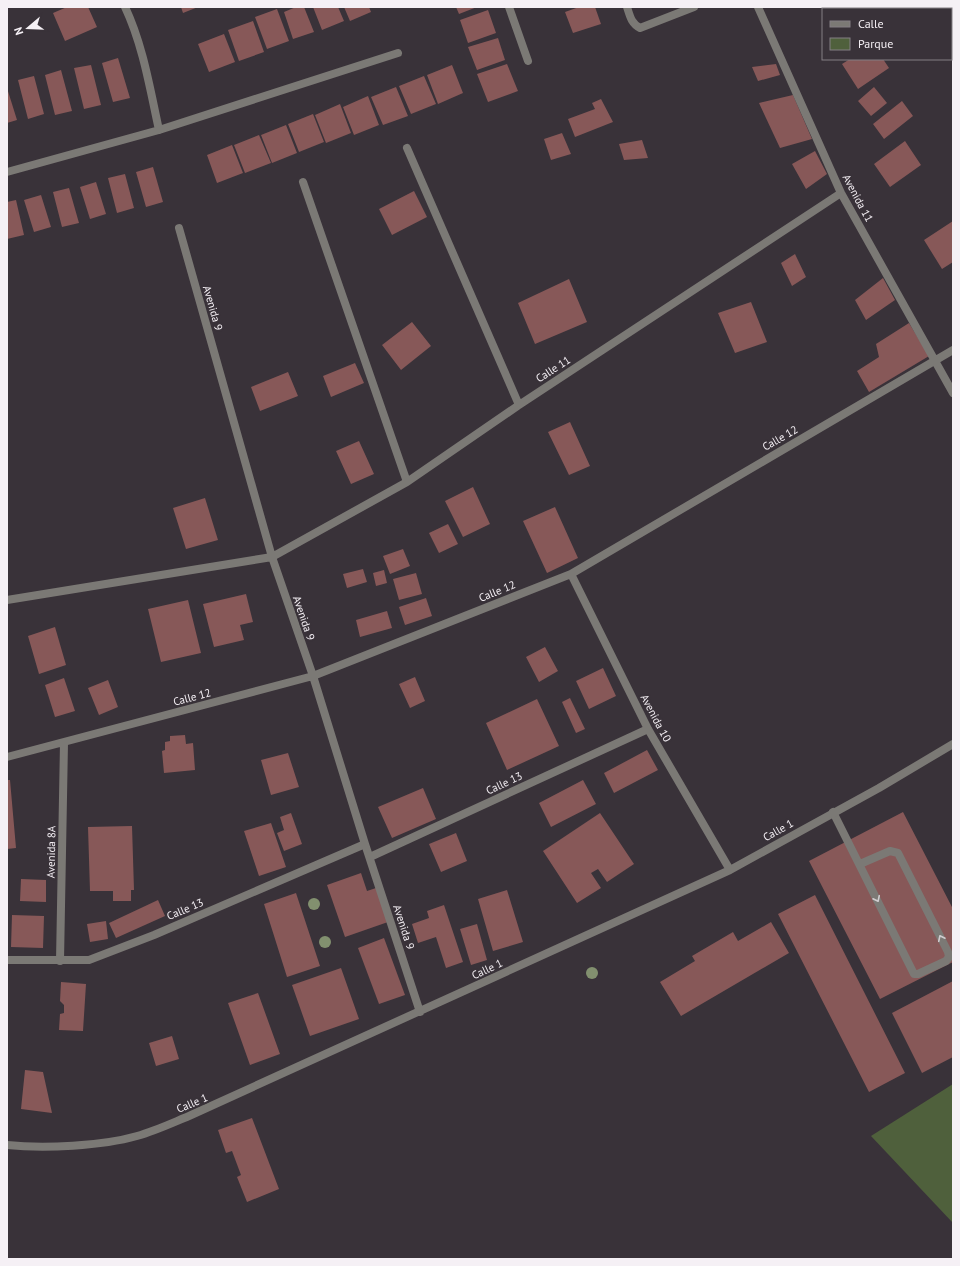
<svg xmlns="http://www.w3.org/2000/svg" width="960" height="1266" viewBox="0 0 960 1266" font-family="'PT Sans',sans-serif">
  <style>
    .green { fill: #4f603c }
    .building { fill: #875858 }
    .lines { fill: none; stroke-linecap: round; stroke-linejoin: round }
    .service { stroke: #7b7975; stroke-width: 8 }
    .minor { stroke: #7b7975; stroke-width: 8 }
    .tree { fill: #82906f }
    .oneway { stroke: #d0cccf }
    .labels { text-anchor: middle; stroke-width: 4; stroke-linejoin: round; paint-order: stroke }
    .street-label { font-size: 11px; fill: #f5f0f5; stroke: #393239 }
  </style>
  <rect width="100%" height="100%" fill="#393239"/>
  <!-- green -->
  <path class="green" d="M953,1084V1223L871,1136Z"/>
  <!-- building -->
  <path class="building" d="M67,7H88L97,27L65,41L53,13Z
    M181,7H198L183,13Z
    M296,7H304L314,32L293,39L284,12Z
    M313,7H338L344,21L322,30Z
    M344,7H369L371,12L350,21Z
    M456,7H477L459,14Z
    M579,7H595L601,24L573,33L565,12Z
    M868,7H912L913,9H869Z
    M277,9L289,41L267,49L255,17Z
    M488,10L496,33L468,43L460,20Z
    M253,21L264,52L239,61L228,30Z
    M224,34L235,62L209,72L198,44Z
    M498,38L505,60L477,70L468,47Z
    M118,58L130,98L113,102L102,63Z
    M850,59H883L889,68L858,89L842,64Z
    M507,64L518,91L488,102L477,74Z
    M776,64L780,75L758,81L752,67Z
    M91,65L101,105L84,109L74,68Z
    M452,65L463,93L438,104L427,75Z
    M61,70L72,111L55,115L45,75Z
    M34,76L44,114L28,119L18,80Z
    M424,76L436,104L411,114L399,86Z
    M396,87L408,116L383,125L371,97Z
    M874,87L887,103L871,116L858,101Z
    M7,88L17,120L7,123Z
    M793,95L812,139L780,148L759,103Z
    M368,96L379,125L354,135L343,107Z
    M601,99L613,122L575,137L568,119L595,109L592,103Z
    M902,101L913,116L884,139L873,124Z
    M340,104L351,133L326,143L315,115Z
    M313,114L324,142L299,152L288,124Z
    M286,125L297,153L272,163L261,135Z
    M562,133L571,154L551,160L544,139Z
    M259,135L271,163L245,173L234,145Z
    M642,140L648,158L624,160L619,144Z
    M905,141L921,165L890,187L874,164Z
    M232,145L243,173L217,183L207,155Z
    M815,151L827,174L806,189L792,164Z
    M153,167L163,202L146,207L136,172Z
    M125,174L134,208L117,213L108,178Z
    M96,182L106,214L90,219L80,187Z
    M69,188L79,223L62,227L53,192Z
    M414,191L427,217L392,235L379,209Z
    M41,195L51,227L34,232L24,200Z
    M16,200L24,235L7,239V202Z
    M953,221V262L942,269L924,240Z
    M795,254L806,277L792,286L781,263Z
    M883,278L895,300L866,320L855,300Z
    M569,279L587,322L535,344L518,303Z
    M751,302L767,342L735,353L718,313Z
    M412,322L431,346L401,370L382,345Z
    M909,323L929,356L869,392L857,371L879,357L876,344Z
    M355,363L364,383L331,397L323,376Z
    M288,372L298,396L260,411L251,387Z
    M570,422L590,466L569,475L548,432Z
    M359,441L374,474L351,484L336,451Z
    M473,487L490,524L463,537L445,501Z
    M205,498L218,540L186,549L173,508Z
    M555,507L578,558L547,573L523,521Z
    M448,524L458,544L439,553L429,533Z
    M403,549L410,566L390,574L383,556Z
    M363,569L367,582L347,588L343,574Z
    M384,570L387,583L376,586L373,573Z
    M416,573L422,594L399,600L393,579Z
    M246,594L253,622L240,625L244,640L214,647L203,604Z
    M426,598L432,616L405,625L399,607Z
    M188,600L201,653L161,662L148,609Z
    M387,611L392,628L360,637L356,620Z
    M55,627L66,665L39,674L28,636Z
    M545,647L558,671L539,682L526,657Z
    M603,668L616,696L589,709L576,681Z
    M415,677L425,701L410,708L399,684Z
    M64,678L75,711L55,717L45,685Z
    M108,680L118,707L99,715L88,688Z
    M570,698L585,729L576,733L562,702Z
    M537,699L559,746L507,770L486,723Z
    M185,735L186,744L193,743L195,770L164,773L162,751L165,750V742L170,741V736Z
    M647,750L658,770L614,793L604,773Z
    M288,753L299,787L271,795L261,760Z
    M7,780H10L16,848L7,849Z
    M583,780L596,804L551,827L539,803Z
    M423,788L436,819L392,838L378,807Z
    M903,812L953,909V962L880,999L809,861Z
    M291,813L302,844L284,851L277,833L284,830L280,817Z
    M600,813L634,864L607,882L598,869L591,873L601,888L577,903L543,851Z
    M271,823L286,867L259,876L244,831Z
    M132,826L134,890H131V901H113V891H90L88,827Z
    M456,833L467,861L441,872L429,844Z
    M361,873L367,891L376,888L388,922L345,937L327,885Z
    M21,879L46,880V902L20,901Z
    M507,890L523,942L493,951L478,899Z
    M296,893L320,966L287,977L264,904Z
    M815,895L905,1073L869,1092L778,914Z
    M158,900L165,916L116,938L109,923Z
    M444,905L463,962L446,968L436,937L418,943L412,924L429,918L427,911Z
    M12,915L44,916L43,948L11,947Z
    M106,921L108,939L90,942L87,924Z
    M771,922L789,953L681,1016L660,982L695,961L692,956L733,932L738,941Z
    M477,924L487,960L471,965L460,929Z
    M384,938L405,995L379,1004L358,948Z
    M341,968L359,1019L310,1036L292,985Z
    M953,981V1057L922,1073L892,1013Z
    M61,982L86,984L83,1031L59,1030L60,1014L64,1013V1005L60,1001Z
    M258,993L280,1054L250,1065L228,1003Z
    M172,1036L179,1059L156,1066L149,1043Z
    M25,1070L43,1072L52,1113L21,1109Z
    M252,1118L279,1189L247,1202L237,1177L241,1175L232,1151L226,1153L218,1130Z"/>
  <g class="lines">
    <!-- service -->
    <path class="service" d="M833,812L914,974H918L946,961L949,957L948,952L898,853L890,851L860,864"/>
    <!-- minor -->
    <path class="minor" d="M125,7C143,45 150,89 159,130
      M509,7L528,61
      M627,7C630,16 631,23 640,28L694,7
      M758,7L841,193L953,393
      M407,148L519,405
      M7,172L159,130L398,53
      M303,182L407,482
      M179,228L272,557L313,676L365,844L420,1012
      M571,574L648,729L730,870
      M7,600L272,557L407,482L519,405L841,193
      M7,757L313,676L571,574L953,350
      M370,857L648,729
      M7,960H89L154,935L365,844
      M60,961L64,743
      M7,1145C44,1149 102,1146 137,1136C155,1131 172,1123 189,1116L730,870L879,788L953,744"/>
  </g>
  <!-- trees -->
  <g class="tree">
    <circle cx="314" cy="904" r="6"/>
    <circle cx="325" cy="942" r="6"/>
    <circle cx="592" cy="973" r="6"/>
  </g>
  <!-- one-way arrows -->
  <defs><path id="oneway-chevron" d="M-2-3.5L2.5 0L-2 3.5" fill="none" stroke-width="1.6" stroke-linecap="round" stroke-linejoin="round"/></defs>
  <g class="oneway">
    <use href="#oneway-chevron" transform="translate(877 899) rotate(64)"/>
    <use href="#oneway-chevron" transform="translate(941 938) rotate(-116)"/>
  </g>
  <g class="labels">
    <!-- street labels -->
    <g class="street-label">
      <text transform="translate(858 198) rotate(62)" y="4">Avenida 11</text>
      <text transform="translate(213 308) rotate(74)" y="4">Avenida 9</text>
      <text transform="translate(553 369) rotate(-33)" y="4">Calle 11</text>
      <text transform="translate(780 438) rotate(-30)" y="4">Calle 12</text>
      <text transform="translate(497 591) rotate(-22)" y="4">Calle 12</text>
      <text transform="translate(304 618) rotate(71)" y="4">Avenida 9</text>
      <text transform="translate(192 697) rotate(-15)" y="4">Calle 12</text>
      <text transform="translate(656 718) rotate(62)" y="4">Avenida 10</text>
      <text transform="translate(504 783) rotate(-25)" y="4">Calle 13</text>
      <text transform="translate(778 830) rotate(-29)" y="4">Calle 1</text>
      <text transform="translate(51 852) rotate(-89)" y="4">Avenida 8A</text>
      <text transform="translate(185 909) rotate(-23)" y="4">Calle 13</text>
      <text transform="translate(404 927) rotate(72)" y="4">Avenida 9</text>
      <text transform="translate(487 969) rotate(-25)" y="4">Calle 1</text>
      <text transform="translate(192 1103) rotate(-23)" y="4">Calle 1</text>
    </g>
  </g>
  <!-- border -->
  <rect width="960" height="1266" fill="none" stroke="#f5f0f5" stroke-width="16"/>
  <!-- legend -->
  <rect x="822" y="8" width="130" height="52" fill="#393239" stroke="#847e84"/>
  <rect x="830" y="21" width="20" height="6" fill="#7b7975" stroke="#847e84"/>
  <text x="858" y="28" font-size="12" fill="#f5f0f5">Calle</text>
  <rect x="830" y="38" width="20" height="12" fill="#4f603c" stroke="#847e84"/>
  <text x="858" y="48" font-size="12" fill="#f5f0f5">Parque</text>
  <!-- north arrow -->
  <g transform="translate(28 28) rotate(251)" stroke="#393239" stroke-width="3" paint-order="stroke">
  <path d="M0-3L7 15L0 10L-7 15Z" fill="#f5f0f5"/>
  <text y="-6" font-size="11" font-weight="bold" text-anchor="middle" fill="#f5f0f5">N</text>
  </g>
</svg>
